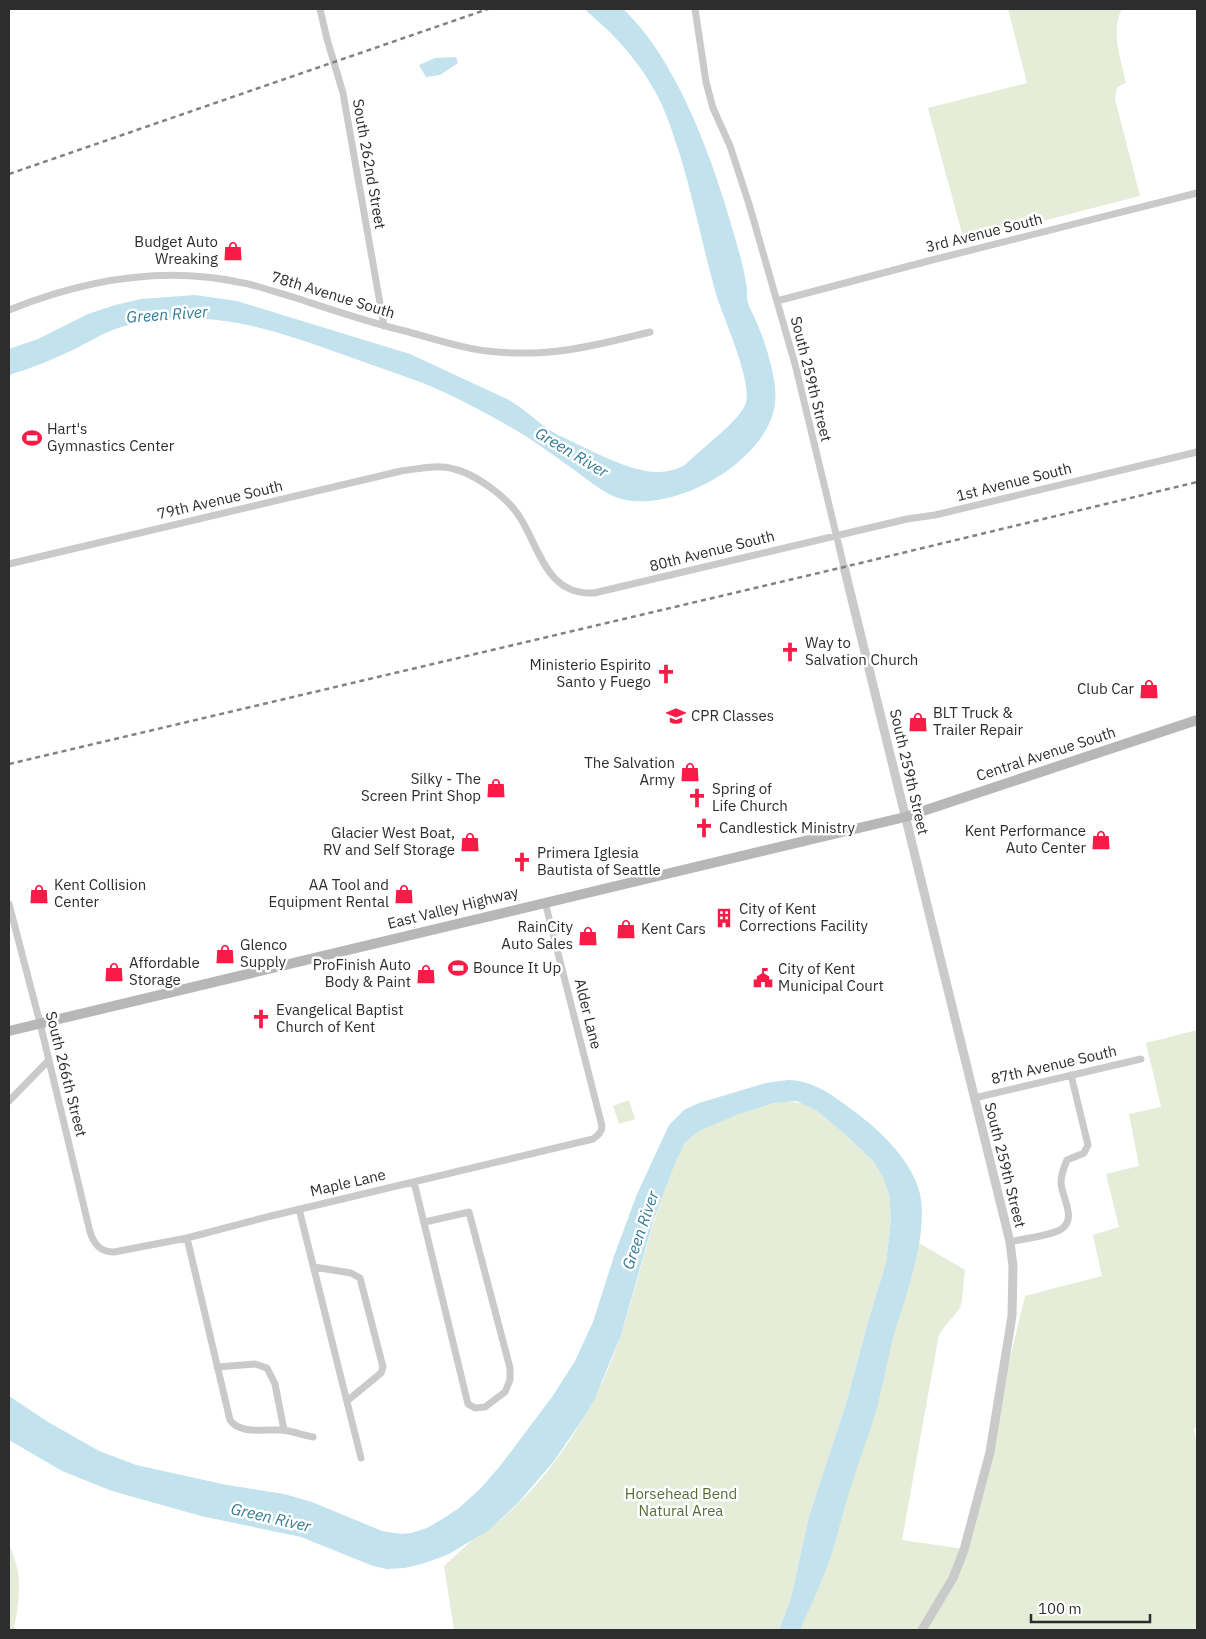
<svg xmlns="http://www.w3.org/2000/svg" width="1206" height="1639" viewBox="0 0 1206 1639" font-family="'IBM Plex Sans',sans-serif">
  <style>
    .green { fill: #e5ecd8 }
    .water { fill: #c2e2ee }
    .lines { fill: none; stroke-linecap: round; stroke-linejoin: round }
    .minor { stroke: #cacaca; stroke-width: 7 }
    .tertiary { stroke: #cacaca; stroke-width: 9 }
    .secondary { stroke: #b7b7b7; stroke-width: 10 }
    .rail { stroke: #828282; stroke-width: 2.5; stroke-dasharray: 5 4; stroke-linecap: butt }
    .labels { text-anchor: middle; stroke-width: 5; stroke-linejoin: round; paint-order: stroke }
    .street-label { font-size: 15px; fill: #2d2d2d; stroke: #fff }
    .poi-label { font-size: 15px; fill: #2d2d2d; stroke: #fff; text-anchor: start }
    .park-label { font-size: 15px; fill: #566c36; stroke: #fff }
    .water-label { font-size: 16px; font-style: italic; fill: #337c96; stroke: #fff }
  </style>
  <rect width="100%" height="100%" fill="#fff"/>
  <!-- green -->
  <path class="green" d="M1008,9H1122C1110,31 1121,59 1126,83L1117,87L1115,99L1140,196L964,241L928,108L1027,83Z
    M1197,1030V1427L1194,1428L1197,1444V1630H800L831,1553L915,1262L919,1243L965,1270L962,1299L960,1308L939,1334L902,1540L964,1549L1025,1296L1102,1276L1093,1235L1119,1227L1106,1174L1139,1166L1129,1114L1161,1107L1146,1043Z
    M629,1100L635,1119L619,1124L613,1106Z
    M784,1101L802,1103L817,1111L846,1135L874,1162L883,1178L889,1194L891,1220L886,1263L868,1322L846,1404L809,1516L791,1598L779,1630H454L444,1566C452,1559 460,1551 469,1543C480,1534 494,1526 505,1516C542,1484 571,1442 594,1399C628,1334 639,1261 664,1192C670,1176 675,1154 687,1141C704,1122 759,1106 784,1101Z
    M9,1545C24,1576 19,1598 14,1630H9Z"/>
  <!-- water -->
  <path class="water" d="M584,9H623C683,65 720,180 741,259C743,267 745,276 746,284C748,291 746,297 748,303C750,310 754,315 756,321C765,341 778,381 775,403C769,461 673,515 618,498C606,494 596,486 585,478C566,464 547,450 527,437C494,417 459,398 423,383C399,374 374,366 350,357C308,342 268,327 225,321C187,316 146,317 110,331C98,336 87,343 75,349C54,359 32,368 9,375V349L38,339L88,314L115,305L141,299L195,295L237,301L410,354L509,400C526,410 540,425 558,435C585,447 630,473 659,472C668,472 677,469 685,465C699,450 741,420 746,403C752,380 724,320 716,294C703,248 694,201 680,155C673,134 667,114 657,95C637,58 615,35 584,9Z
    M456,57L458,63L440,75L426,77L419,65L435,58Z
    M788,1080C814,1080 835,1097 855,1112C880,1130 913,1162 920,1194C929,1237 904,1299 892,1342C887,1362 883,1384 878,1404C871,1430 861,1455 853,1480C845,1504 839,1529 832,1553C823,1579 811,1605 800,1630H779L791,1598L809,1516L846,1404L868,1322L886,1263L891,1220L889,1194L883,1178L874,1162L846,1135L817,1111L797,1101L774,1103L736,1115L701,1130L691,1137L684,1144L675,1163L654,1219L621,1335L595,1398L584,1417L554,1461L518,1503L489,1530L449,1554L425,1563L405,1568L387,1569L373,1566L301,1537L201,1516L112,1491L62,1471L9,1440V1396L48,1422L85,1443L99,1451L136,1465L227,1485L284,1494L312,1502L382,1531L401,1534L411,1533L427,1528L444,1518L459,1508L481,1488L500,1466L552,1397L575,1361L593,1322L614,1256L637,1194L669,1125L684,1110L699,1103L766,1083Z"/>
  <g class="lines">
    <!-- minor -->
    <path class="minor" d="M320,9L327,39L343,93L384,326
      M695,9L706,82L713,108L730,146L749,204L795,364L844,567
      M777,301L932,260L1197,193
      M9,310C81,281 161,266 238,282C257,285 275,292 293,297C330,309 367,322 405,331C435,339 466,350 497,352C553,357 597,345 650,332
      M9,564L401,471C418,469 437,464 454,469C475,474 504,495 517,513C539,543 544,596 594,593L907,519L935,515L1197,452
      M9,904L40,1023L90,1232C94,1244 100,1252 114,1252L187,1238L271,1216L593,1139C598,1135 602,1132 602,1126L545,902
      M974,1098L1141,1059
      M9,1101L48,1061
      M414,1182L468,1404L475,1408L485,1407L505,1392L510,1380V1368L469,1212L425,1222
      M299,1209L361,1458
      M187,1238L230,1420C240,1435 266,1429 282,1430C292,1431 303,1435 313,1437
      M1010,1242C1026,1238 1045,1237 1060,1230C1078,1220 1062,1198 1061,1183C1061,1175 1064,1167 1067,1160L1084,1153L1088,1145L1071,1075
      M314,1267L351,1273L360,1278L383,1367L381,1373L347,1401
      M217,1367L255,1364L267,1368L275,1384L284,1430"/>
    <!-- tertiary -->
    <path class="tertiary" d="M844,567L1010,1242L1013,1266L1012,1316L990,1452L964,1550L953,1578L922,1630"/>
    <!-- secondary -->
    <path class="secondary" d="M9,1031L905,817L1197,720"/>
    <!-- rail -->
    <path class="rail" d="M9,174L488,9
      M9,764L844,567L1197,482"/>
  </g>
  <!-- icons -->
  <defs>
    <symbol id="shop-bare" viewBox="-9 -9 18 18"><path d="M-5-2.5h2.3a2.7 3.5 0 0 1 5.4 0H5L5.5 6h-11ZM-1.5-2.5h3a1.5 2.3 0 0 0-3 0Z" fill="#f61c47" stroke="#fff" stroke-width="2.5" paint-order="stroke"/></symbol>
    <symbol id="stadium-bare" viewBox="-9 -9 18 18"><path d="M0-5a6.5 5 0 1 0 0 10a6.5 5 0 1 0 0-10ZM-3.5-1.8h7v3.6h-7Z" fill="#f61c47" stroke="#fff" stroke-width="2.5" paint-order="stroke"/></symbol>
    <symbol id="church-bare" viewBox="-9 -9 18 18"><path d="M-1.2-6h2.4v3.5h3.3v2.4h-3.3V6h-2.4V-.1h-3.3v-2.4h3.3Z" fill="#f61c47" stroke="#fff" stroke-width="2.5" paint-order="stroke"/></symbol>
    <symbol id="school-bare" viewBox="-9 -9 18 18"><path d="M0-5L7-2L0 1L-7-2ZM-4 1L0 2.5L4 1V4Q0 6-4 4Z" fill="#f61c47" stroke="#fff" stroke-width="2.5" paint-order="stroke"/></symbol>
    <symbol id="building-bare" viewBox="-9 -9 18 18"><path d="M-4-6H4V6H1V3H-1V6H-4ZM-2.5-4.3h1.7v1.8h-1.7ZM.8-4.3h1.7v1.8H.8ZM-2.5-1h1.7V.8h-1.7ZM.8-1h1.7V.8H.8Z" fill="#f61c47" stroke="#fff" stroke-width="2.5" paint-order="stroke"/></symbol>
    <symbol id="civic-bare" viewBox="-9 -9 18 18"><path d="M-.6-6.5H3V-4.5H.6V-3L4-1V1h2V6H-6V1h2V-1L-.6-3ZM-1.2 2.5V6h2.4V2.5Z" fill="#f61c47" stroke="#fff" stroke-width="2.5" paint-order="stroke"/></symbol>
  </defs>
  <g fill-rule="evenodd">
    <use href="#shop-bare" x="219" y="237" width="28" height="28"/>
    <use href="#stadium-bare" x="18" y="424" width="28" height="28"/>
    <use href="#church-bare" x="776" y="638" width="28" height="28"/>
    <use href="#church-bare" x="652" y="660" width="28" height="28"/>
    <use href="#shop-bare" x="1135" y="675" width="28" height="28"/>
    <use href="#school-bare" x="662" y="702" width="28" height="28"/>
    <use href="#shop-bare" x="904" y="708" width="28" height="28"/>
    <use href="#shop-bare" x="676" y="758" width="28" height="28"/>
    <use href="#shop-bare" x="482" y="774" width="28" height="28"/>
    <use href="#church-bare" x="683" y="784" width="28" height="28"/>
    <use href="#church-bare" x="690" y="814" width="28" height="28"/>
    <use href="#shop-bare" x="1087" y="826" width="28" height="28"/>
    <use href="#shop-bare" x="456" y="828" width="28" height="28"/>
    <use href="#church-bare" x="508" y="848" width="28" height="28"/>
    <use href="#shop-bare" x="25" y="880" width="28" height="28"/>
    <use href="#shop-bare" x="390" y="880" width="28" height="28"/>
    <use href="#building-bare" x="710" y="904" width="28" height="28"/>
    <use href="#shop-bare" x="612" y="915" width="28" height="28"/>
    <use href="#shop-bare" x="574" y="922" width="28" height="28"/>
    <use href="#shop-bare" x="211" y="940" width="28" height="28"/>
    <use href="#stadium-bare" x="444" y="954" width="28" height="28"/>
    <use href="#shop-bare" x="100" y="958" width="28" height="28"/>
    <use href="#shop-bare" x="412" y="960" width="28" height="28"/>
    <use href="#civic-bare" x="749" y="964" width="28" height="28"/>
    <use href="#church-bare" x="247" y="1005" width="28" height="28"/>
  </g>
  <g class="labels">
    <!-- street labels -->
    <g class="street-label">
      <text transform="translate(369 164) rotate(80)" y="5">South 262nd Street</text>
      <text transform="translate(984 233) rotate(-14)" y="5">3rd Avenue South</text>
      <text transform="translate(333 295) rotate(17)" y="5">78th Avenue South</text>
      <text transform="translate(811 379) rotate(76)" y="5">South 259th Street</text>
      <text transform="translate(1014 482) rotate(-14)" y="5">1st Avenue South</text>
      <text transform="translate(220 500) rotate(-13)" y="5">79th Avenue South</text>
      <text transform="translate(712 551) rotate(-14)" y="5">80th Avenue South</text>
      <text transform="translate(1046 754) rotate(-18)" y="5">Central Avenue South</text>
      <text transform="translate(909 772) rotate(77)" y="5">South 259th Street</text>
      <text transform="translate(453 908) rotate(-14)" y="5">East Valley Highway</text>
      <text transform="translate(588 1014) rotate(76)" y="5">Alder Lane</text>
      <text transform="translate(1054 1065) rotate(-13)" y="5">87th Avenue South</text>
      <text transform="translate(66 1074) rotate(76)" y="5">South 266th Street</text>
      <text transform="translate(1005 1165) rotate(76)" y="5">South 259th Street</text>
      <text transform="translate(348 1183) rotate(-13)" y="5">Maple Lane</text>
    </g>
    <!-- poi labels -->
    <g class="poi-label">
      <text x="218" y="247" text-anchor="end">Budget Auto<tspan x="218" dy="17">Wreaking</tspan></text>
      <text x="47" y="434">Hart's<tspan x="47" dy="17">Gymnastics Center</tspan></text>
      <text x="805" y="648">Way to<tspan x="805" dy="17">Salvation Church</tspan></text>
      <text x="651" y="670" text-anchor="end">Ministerio Espirito<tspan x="651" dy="17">Santo y Fuego</tspan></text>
      <text x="1134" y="694" text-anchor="end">Club Car</text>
      <text x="933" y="718">BLT Truck &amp;<tspan x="933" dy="17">Trailer Repair</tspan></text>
      <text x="691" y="721">CPR Classes</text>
      <text x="675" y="768" text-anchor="end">The Salvation<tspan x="675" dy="17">Army</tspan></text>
      <text x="481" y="784" text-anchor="end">Silky - The<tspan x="481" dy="17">Screen Print Shop</tspan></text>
      <text x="712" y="794">Spring of<tspan x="712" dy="17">Life Church</tspan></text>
      <text x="719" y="833">Candlestick Ministry</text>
      <text x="1086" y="836" text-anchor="end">Kent Performance<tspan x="1086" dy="17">Auto Center</tspan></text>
      <text x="455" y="838" text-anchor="end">Glacier West Boat,<tspan x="455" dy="17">RV and Self Storage</tspan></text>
      <text x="537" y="858">Primera Iglesia<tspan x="537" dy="17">Bautista of Seattle</tspan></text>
      <text x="54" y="890">Kent Collision<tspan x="54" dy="17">Center</tspan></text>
      <text x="389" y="890" text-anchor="end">AA Tool and<tspan x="389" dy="17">Equipment Rental</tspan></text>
      <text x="739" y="914">City of Kent<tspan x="739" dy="17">Corrections Facility</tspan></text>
      <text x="573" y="932" text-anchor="end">RainCity<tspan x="573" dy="17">Auto Sales</tspan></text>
      <text x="641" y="934">Kent Cars</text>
      <text x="240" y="950">Glenco<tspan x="240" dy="17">Supply</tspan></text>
      <text x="129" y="968">Affordable<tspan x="129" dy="17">Storage</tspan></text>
      <text x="411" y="970" text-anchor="end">ProFinish Auto<tspan x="411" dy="17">Body &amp; Paint</tspan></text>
      <text x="473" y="973">Bounce It Up</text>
      <text x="778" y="974">City of Kent<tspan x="778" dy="17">Municipal Court</tspan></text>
      <text x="276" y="1015">Evangelical Baptist<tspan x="276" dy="17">Church of Kent</tspan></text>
    </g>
    <!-- park labels -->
    <g class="park-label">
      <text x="681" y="1499">Horsehead Bend<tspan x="681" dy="17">Natural Area</tspan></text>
    </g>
    <!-- water labels -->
    <g class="water-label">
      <text transform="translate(167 314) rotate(-4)" y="6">Green River</text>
      <text transform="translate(572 452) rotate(31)" y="6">Green River</text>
      <text transform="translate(640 1230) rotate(-71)" y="6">Green River</text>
      <text transform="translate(271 1517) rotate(13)" y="6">Green River</text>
    </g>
  </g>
  <!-- border -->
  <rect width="1206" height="1639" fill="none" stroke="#2d2d2d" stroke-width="20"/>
  <!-- scale -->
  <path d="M1031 1614v8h119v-8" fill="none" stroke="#2d2d2d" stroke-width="2.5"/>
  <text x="1038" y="1614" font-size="15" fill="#2d2d2d" stroke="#ffffff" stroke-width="4" paint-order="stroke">100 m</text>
</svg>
